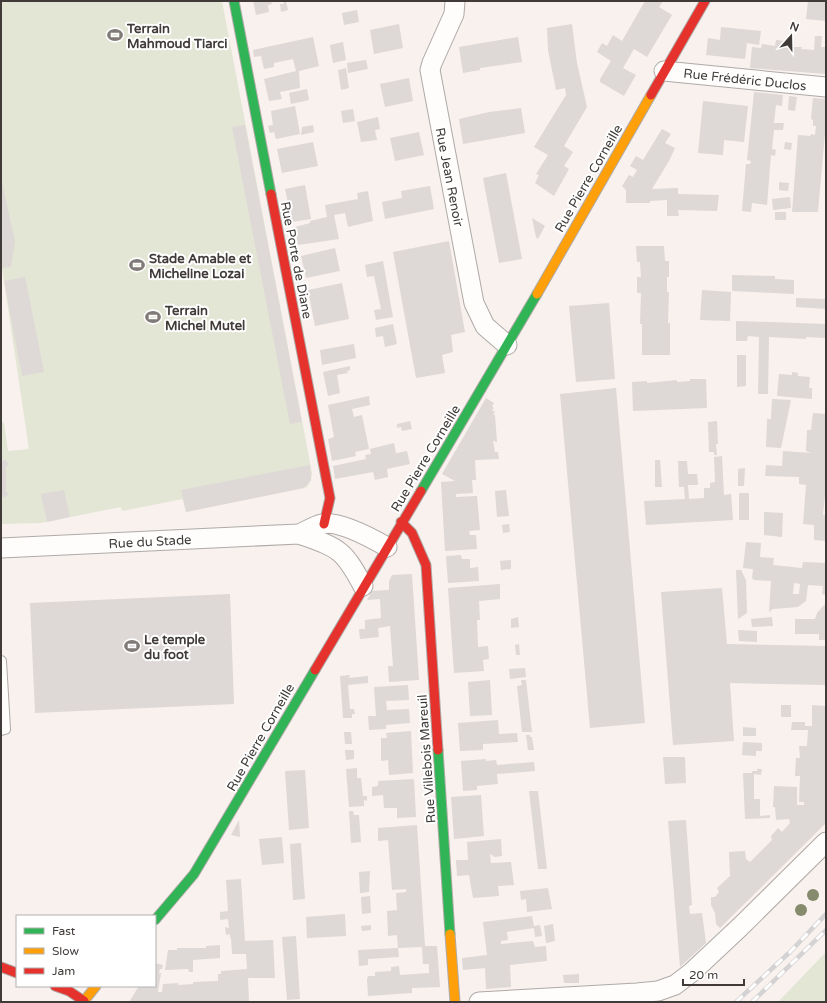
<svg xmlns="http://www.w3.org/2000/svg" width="827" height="1003" viewBox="0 0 827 1003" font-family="'Varela Round',sans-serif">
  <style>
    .grass { fill: #e3e6d4 }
    .building { fill: #ded8d6; fill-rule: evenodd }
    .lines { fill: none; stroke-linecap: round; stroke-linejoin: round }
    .lane-casing { stroke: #afaaa7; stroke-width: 12 }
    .street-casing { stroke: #afaaa7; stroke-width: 21 }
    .fast-casing { stroke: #afaaa7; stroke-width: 11 }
    .slow-casing { stroke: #afaaa7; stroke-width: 11 }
    .jam-casing { stroke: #afaaa7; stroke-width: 11 }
    .lane { stroke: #fefdfc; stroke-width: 10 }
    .street { stroke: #fefdfc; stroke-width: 19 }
    .fast { stroke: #30b455; stroke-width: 9 }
    .slow { stroke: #ff9f0a; stroke-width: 9 }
    .jam { stroke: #e5322d; stroke-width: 9 }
    .rail-casing { stroke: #d4d2d2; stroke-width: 4.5 }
    .rail { stroke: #fff; stroke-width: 3; stroke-dasharray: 9; stroke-linecap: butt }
    .tree { fill: #878b6e }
    .labels { text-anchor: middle; stroke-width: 4; stroke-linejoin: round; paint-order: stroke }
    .poi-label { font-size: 13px; font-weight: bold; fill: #403b39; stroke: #fff; text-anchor: start }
    .street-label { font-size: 13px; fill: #403b39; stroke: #fff }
  </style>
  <rect width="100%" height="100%" fill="#f8f1ee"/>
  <!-- grass -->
  <path class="grass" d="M1,1H222L312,473L311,480L307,487L186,512L183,499L122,511L121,507L40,523L1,524V495L9,493L6,491L4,459L1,462V421L4,423L8,451L29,449L1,261Z
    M826,952V1002H778Z"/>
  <!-- building -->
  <path class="building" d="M253,1H271L272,4L268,5L269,12L256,15Z
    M283,1H286L288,10L281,12L280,4H284Z
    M645,1H663L659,7L672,15L647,57L634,49L623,68L636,75L624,96L600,82V79L611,61L597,52L602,43L607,46L613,35L622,41Z
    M808,1H826V21L806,19Z
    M357,10L359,22L344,25L342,13Z
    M399,24L403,48L374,54L370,30Z
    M572,24L577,63L587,107L564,146L573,152L564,166L569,169L554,196L535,183L539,175L536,174L548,155L534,147L566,95L565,88L556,90L548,50L547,28Z
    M721,27L761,31L759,45L747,43L745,59L706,55L708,38L720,40Z
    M815,36H822L821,47H826V74L750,68L752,47L761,48L762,44L775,46L776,40L785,41V47H802L801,49L814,50Z
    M313,37L319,66L299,71L300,88L280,92L282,99L269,101L264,79L296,71L293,59L274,63V67L264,69L261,56L254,57L253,50Z
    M518,37L522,62L480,68V70L463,73L459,47Z
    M343,42L346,60L333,63L330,45Z
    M366,60L368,69L348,73L347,63Z
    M346,68L349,88L341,90L338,70Z
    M409,78L413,101L385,107L380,84Z
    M307,89L309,100L291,104L289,93Z
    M754,92L783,95L782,106L776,105L774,123H784L783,130H774L772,149L776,150L775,156L771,155L767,205L752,203L751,212L742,211L746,164H750L751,161L747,160Z
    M789,96L797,97L795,111L788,110Z
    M813,98L826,99V122L818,212H792L798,135L810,136L811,134L815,135L816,126H813V120L811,119Z
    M703,101L748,106L744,142L724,140L723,155L698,153Z
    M295,106L300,134L276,139L274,132L270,133L268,126L273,125L271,111Z
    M521,108L525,133L463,144L459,119L489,112Z
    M353,109L355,121L343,123L341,111Z
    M378,117L380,129L375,130L377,140L361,142L357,122Z
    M245,125L302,422L290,424L232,127Z
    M313,125L314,132L301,135L302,127Z
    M662,129L671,134L665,143L675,148L669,161L652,189L678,188V194L719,195L717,211L678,210L679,216H667V200L650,201V203H626V190L622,186L629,175L633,177L637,170L630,166L636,156L643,160Z
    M419,132L424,155L395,161L390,138Z
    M313,142L318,166L282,173L277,149Z
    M785,142L792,143L791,150L784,149Z
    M506,173L522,259L499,263L483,178Z
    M1,177L15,242L11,267L2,268Z
    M779,182L789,183L788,191L779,190Z
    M305,185L311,219L292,222L285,189Z
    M430,186L434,209L385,219L382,202L402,198L401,191Z
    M368,191L373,221L348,227L345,213L334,215L339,239L298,245L295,227L310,223V221L327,217L325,205L358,199L357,193Z
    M790,197L791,208L773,210L772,199Z
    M775,212H786V220H775Z
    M532,218L545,226L538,239L536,237Z
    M449,241L465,332L451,335L453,352L442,355L445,373L416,378L393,252Z
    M636,246H664L665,261H669V277H667V292H669L668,323H670V355H642V324H640L641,293H637V277H641L640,262H637Z
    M335,248L340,271L306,278L301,256Z
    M383,261L393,317L376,320L374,310L381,309L378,295L374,276L367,277L365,265Z
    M732,275L775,276V279L794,280V294L732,291Z
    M25,277L44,372L22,376L4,281Z
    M342,283L349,319L315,326L308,290Z
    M702,290L731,292L730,321L700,320Z
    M796,298L826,299V309L796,307Z
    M609,303L615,379L576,382L569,306Z
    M736,321L826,324V338L806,337V339L769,337L768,394H758L759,337L748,336L747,341H736Z
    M393,324L397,344L385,347L383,336L376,337L375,328Z
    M354,344L356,358L322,365L320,350Z
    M737,355H746V386L737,387Z
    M350,366V370L347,371L348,373L337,375L340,393L328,396L323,372Z
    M792,372L798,373V376L810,377L809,388H812V399L777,396L779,374L792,375Z
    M690,379H706L707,408L633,411L632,382L647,381V383L677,380V382L690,381Z
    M616,388L645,723L590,728L560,394Z
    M369,396L370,405L352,409L354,417L362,415L369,449L355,452L356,456L332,461L328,439L334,437L328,405Z
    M486,398L494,403L492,406L494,408L492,410L495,412L493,415H495L497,442L493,441L495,452H498L499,459L475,460L476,480H472L473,493L456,494V497L477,496L480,530L469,531L470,535H476L477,549L445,551L441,482L455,481L442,474Z
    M772,399L791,400L781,448L766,447L767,419H771Z
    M813,413L826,414V485L823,515H826V541L814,540V525L803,524L806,485L799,484V477L765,476L766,465L782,466L783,451L811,453L806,451L807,430H811Z
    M410,421L412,429L402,431L401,427L397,428V424Z
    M717,421L718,444H716L717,455H714V452H709L708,422Z
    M394,443L396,453L392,454L407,451L410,464L387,469L388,477L375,480L373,472L335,479L333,466L366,459L365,455L371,454L370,449Z
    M722,456L724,495L731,494L733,520L646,525L644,501L685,499L684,487H679L678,461H687L688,474H697L698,485H688L689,499L704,498V488H710V483L715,482L714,457Z
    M4,459L9,464L6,467V491L9,493L5,498L1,495V463Z
    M655,460H660L662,487H655Z
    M310,465L311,480L304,488L186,512L181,490Z
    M745,468L744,486H738V469Z
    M64,490L70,517L47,522L41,494Z
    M506,490L509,516L497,517L495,491Z
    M739,493H749V520H739Z
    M764,512L783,513L782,537L764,535Z
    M509,524L510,532L503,533L502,525Z
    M746,542L761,543L760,557L774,558L773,565L802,568L803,562L826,563V595L822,594L823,586L808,585L806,601L798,607L773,609L769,612L771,581L754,580L752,578L753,569L743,568ZM794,583L800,584L799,594H793Z
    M461,555L462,559H470V568L478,567L479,581L448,583L446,556Z
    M511,560V569L501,570L500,561Z
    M736,570H741L746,580L747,613L738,619Z
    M412,574L419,680L389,682L388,666H393L390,626L378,628L379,637L360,639L359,629H365V620L381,618L380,599L367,600L372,591L389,590V581L392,575Z
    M500,584V599L479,601L480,620H477L478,647L488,646L489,659L483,660L484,671L454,673L448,588Z
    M722,588L727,644L826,646V685L730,683L734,741L673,745L661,592Z
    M230,594L234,704L35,713L30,603Z
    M826,603V640H819V634H795V619H815L817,613Z
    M518,617L519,627L511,628V619Z
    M772,617L773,626L752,627L751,619Z
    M738,630L757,631V642L739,641Z
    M519,644L520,655H516L515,645Z
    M525,668L526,677L510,679L509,669Z
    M350,675L349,678L368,676V683L348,685L350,709H354L355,714H352V718H343L340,676Z
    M490,680L492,715L470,716L468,682Z
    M521,680H526L532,732H522L517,686L522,685Z
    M408,685L409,700L386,701L387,710L409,709L410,723L386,725V729L369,730L368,716H376L374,687Z
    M781,705H791V717H781Z
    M812,705L826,706V823L720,928L716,924L715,913L711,905V897H715L719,892L717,888L730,876L729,852L745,851L746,859L750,862L772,840L771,836L778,828L782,832L790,823L789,819L776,820L775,807H773L774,786L797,787V805H804V802H799L800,776H795L796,758H800L799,746H807L808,730H791L792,722H805V726H812Z
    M498,720L499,734L517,733L518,742L483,744V750L460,751L458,723Z
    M743,727L756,728V736H743Z
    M411,731L413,773L389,775L388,760L381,761V738H387L386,733Z
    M344,732H351L352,744H345Z
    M526,735H530V737H532L534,750H528Z
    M743,742L762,743V751H756V756L742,755Z
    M345,750H354V759L346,760Z
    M663,757H685L686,783L665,784Z
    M486,759V761L496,760L497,765L534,762L535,771L497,774L498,784L477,786V790L463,791L461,761Z
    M357,768V778H361L363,796H367V801L364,800V806L349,807L346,769Z
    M757,769H762L761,775L754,774V799H760V816L770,815V818L745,819L743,773H752V771H757Z
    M305,770L309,828L289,830L285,771Z
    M414,779L416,817L397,818V808H384L383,795L372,796V787L378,786V781Z
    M529,791H538L547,869H538Z
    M481,795L484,836L454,839L451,797Z
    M349,811H353L354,815H359L361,842L351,843Z
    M239,820L240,837L231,835Z
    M686,820L692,905L689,906L690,914L702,913L706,943L680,967L668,821Z
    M417,825L425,946H437L440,987L412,988V993L368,996L367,979L368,976H375V972L391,971V967L399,966L400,975L429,973V964H423L422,947L398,948L397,935L388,936L387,911L397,910L396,893L406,892V889L392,890L388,840L378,841V828Z
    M282,837L284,863L262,865L259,839Z
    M501,839L502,856L495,857L490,854L491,863L511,862L514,885L498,886L499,896L473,898L469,875L457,876L456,860H468L467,842Z
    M301,843L305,899L293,900L290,844Z
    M370,871L369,892L360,893L359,872Z
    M241,879L245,941L273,940L275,978H248L249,1002H129L139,986H155V963L163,965L162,969H160L159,973H161L158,992H162L163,984L178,983V985L193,984V982L218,981V974H221V971L247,969L246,954H232L231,938H230V934L226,935L225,927L229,928L228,919L220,920V912L228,911L226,880Z
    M548,888L552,909L527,912L526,899L521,900L520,891Z
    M370,896L371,913L362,914L361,897Z
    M345,914L346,936L307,938L306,917Z
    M532,916L534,926L540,925L542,936L535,937L534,928L507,932L508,940L501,941V944L533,941L535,947L546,946L547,961L510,965L511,987L486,989L485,968L463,970L462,958L487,955L483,922Z
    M553,924L555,941L546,943L544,926Z
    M371,925V930L362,931L361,926Z
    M296,936L300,999L287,1000L282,937Z
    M220,945V958L193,960V972H189L188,969L165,970L168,950H177V948H206V946Z
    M398,948L399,957L368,959V965L359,966L358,950Z
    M579,974V983H564L563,975Z"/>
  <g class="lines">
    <defs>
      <path id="lane" d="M1,661L5,729L1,730"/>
      <path id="street" d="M455,1L454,14L432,63L430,70L474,303L485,326L507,345
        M664,71L826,87
        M299,534C338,548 343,548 363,586
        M1,548L299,534C306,531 314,526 322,524C339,520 373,539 387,547
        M479,1002L637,993L658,991L675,985L692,972L740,927L826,842"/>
      <path id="fast" d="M234,1L271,194
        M421,491L537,294
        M438,750L450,934
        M155,920L194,874L315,670"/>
      <path id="slow" d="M537,294L651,95
        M450,934L455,1002
        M84,1001L96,986"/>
      <path id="jam" d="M651,95L705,1
        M271,194L330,498L324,524
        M401,522L412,533L426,565L438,750
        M315,670L421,491
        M1,967L17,973
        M55,986L69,991L84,1001"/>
    </defs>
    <!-- lane casing -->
    <use href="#lane" class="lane-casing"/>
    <!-- street casing -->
    <use href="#street" class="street-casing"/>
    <!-- fast casing -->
    <use href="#fast" class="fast-casing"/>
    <!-- slow casing -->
    <use href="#slow" class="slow-casing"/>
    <!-- jam casing -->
    <use href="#jam" class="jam-casing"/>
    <!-- lane -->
    <use href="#lane" class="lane"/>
    <!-- street -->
    <use href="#street" class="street"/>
    <!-- fast -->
    <use href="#fast" class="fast"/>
    <!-- slow -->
    <use href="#slow" class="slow"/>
    <!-- jam -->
    <use href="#jam" class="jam"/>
    <defs>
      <path id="rail" d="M736,1002L790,952L826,914
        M752,1002L826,930"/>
    </defs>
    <!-- rail casing -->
    <use href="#rail" class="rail-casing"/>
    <!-- rail -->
    <use href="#rail" class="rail"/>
  </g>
  <!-- trees -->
  <g class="tree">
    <circle cx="813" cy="895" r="6"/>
    <circle cx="801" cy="910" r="6"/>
  </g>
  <!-- icons -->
  <defs>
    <symbol id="stadium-bare" viewBox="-9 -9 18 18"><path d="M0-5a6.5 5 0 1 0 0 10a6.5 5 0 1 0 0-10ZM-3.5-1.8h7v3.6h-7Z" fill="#807b78" stroke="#fff" stroke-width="2.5" paint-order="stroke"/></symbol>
  </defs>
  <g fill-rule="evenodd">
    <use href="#stadium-bare" x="104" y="24" width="22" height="22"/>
    <use href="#stadium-bare" x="126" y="254" width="22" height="22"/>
    <use href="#stadium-bare" x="142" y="306" width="22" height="22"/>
    <use href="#stadium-bare" x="121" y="635" width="22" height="22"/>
  </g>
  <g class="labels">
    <!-- poi labels -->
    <g class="poi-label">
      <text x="127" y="33">Terrain<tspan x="127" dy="15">Mahmoud Tiarci</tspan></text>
      <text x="149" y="263">Stade Amable et<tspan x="149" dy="15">Micheline Lozai</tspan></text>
      <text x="165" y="315">Terrain<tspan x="165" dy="15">Michel Mutel</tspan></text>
      <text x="144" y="644">Le temple<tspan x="144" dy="15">du foot</tspan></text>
    </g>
    <!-- street labels -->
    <g class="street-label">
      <text transform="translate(745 79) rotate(6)" y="5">Rue Frédéric Duclos</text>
      <text transform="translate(450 177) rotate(79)" y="5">Rue Jean Renoir</text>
      <text transform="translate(588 178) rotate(-60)" y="5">Rue Pierre Corneille</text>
      <text transform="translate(297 260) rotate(79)" y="5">Rue Porte de Diane</text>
      <text transform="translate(425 458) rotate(-59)" y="5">Rue Pierre Corneille</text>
      <text transform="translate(150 541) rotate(-3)" y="5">Rue du Stade</text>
      <text transform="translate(260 737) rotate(-60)" y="5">Rue Pierre Corneille</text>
      <text transform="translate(426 759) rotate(-94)" y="5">Rue Villebois Mareuil</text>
    </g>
  </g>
  <!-- border -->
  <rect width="827" height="1003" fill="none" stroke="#403b39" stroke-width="4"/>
  <!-- legend -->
  <rect x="16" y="915" width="140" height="72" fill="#ffffff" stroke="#b3b1b0"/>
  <rect x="24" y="928" width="20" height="6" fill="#30b455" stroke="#b3b1b0"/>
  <text x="52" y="935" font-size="12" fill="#403b39">Fast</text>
  <rect x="24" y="948" width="20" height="6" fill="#ff9f0a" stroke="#b3b1b0"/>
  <text x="52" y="955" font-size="12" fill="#403b39">Slow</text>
  <rect x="24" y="968" width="20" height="6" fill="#e5322d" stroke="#b3b1b0"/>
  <text x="52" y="975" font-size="12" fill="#403b39">Jam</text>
  <!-- north arrow -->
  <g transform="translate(791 36) rotate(20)" stroke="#ffffff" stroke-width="3" paint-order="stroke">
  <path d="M0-3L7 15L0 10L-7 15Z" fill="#403b39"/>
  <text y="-6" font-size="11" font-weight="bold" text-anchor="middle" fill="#403b39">N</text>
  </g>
  <!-- scale -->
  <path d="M683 979v6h61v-6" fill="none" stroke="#403b39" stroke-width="2"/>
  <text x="689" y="979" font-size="12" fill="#403b39" stroke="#ffffff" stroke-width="3" paint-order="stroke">20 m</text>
</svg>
